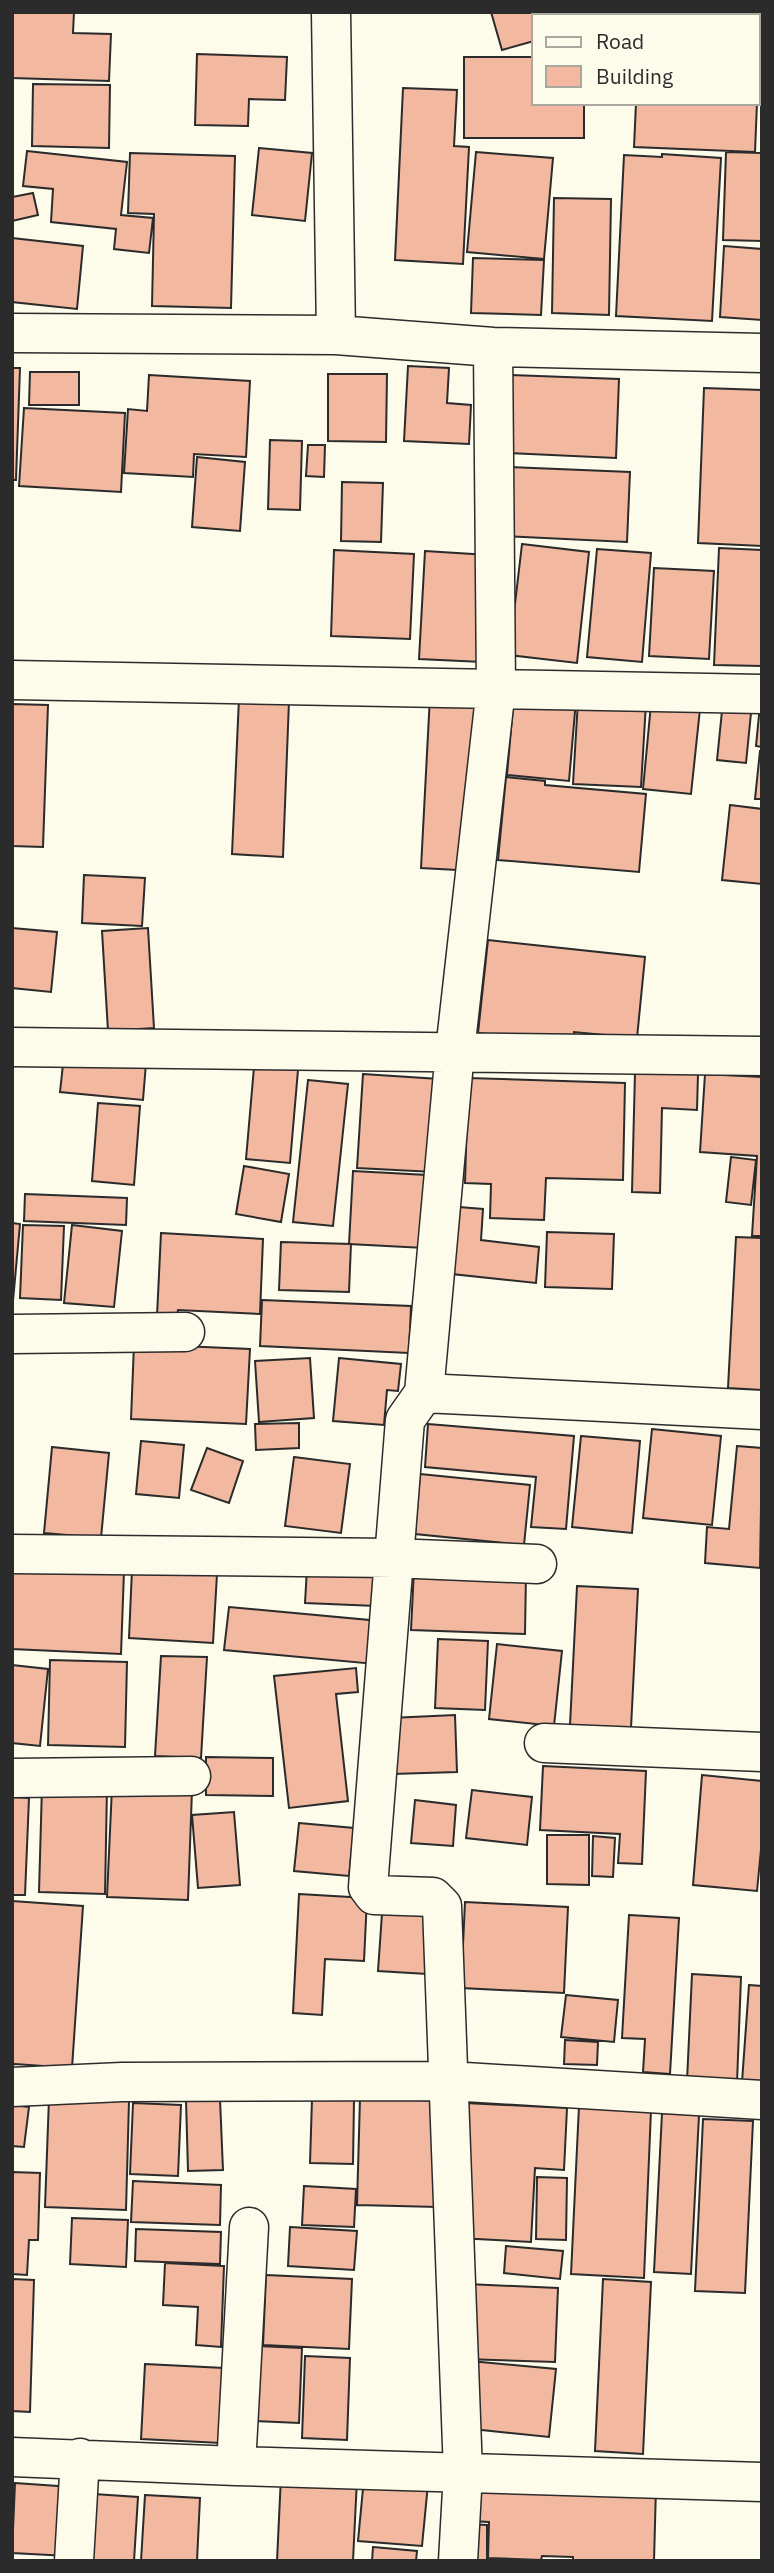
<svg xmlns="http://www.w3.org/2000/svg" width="774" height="2573" viewBox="0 0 774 2573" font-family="'IBM Plex Sans',sans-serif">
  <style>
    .building { fill: #f2b8a0; stroke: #2b2b2b; stroke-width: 2 }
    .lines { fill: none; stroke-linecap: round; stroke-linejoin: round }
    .minor-casing { stroke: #2b2b2b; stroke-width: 41 }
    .minor { stroke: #fdfbea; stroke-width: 38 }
  </style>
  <rect width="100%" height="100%" fill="#fdfbea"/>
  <!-- building -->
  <path class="building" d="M12,12H74L73,33L111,34L109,81L12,78Z
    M491,12H565L566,16H534V41L502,50Z
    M197,54L287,57L285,100L249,99L248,126L195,125Z
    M464,57H534V103H584V138H464Z
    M33,84L110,85L109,148L32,146Z
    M403,88L457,90L454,146L469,147L463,264L395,260Z
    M636,103H757L755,152L634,147Z
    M259,148L312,153L305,221L252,215Z
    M27,151L127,162L121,215L153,218L149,253L114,249L116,229L51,222L53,189L23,186Z
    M476,152L553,158L544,259L467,252Z
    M726,152L762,153V241L723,240Z
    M130,153L235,156L231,308L152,306L154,214L128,213Z
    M662,154L721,158L712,321L616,316L624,155L662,157Z
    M33,193L38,215L12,221V197Z
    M554,198L611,199L609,315L552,313Z
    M12,238L83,246L77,309L12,302Z
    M724,246L762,249V320L720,317Z
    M473,258L544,260L541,315L471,313Z
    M408,366L449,368L447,403L471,405L469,444L404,441Z
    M12,368H20L16,480H12Z
    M30,372H79V405H29Z
    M328,374H387L386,442L328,441Z
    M149,375L250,381L246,457L194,454L193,477L124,473L128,409L147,411Z
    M511,375L619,379L616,458L507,453Z
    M704,388L762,390V546L698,543Z
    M24,408L125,413L121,492L19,486Z
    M270,440L302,441L300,510L268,509Z
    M308,445H325L324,477L306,476Z
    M197,457L245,462L240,531L192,527Z
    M509,467L630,472L627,542L505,536Z
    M342,482L383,483L381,542L341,541Z
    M522,544L589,552L577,663L509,655Z
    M719,548L762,550V666L714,665Z
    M597,549L651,553L642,662L587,657Z
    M334,550L414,554L410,639L331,636Z
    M425,551L488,555L482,662L419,659Z
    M654,568L714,571L709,659L649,656Z
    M514,695L576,700L569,781L507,775Z
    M430,696L484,699L475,871L421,868Z
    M239,698L289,701L283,857L232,854Z
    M578,700L646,703L641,787L573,784Z
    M12,704L48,705L43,847L12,846Z
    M651,704L700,709L691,794L643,789Z
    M760,705H762V747L756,746Z
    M722,711L751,713L746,763L717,760Z
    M760,751H762V799H755Z
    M506,777L545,781V785L646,794L639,872L498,860Z
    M730,805L762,809V884L722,880Z
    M84,875L145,878L142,926L82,923Z
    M12,928L57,932L51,992L12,988Z
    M148,928L154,1028L108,1031L102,931Z
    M488,940L645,957L637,1038L574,1032L573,1043L478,1033Z
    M64,1055L146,1063L143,1100L60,1092Z
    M254,1067L298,1070L290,1163L246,1159Z
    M635,1072L698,1074L697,1110L662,1108L660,1193L632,1192Z
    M363,1074L439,1079L434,1172L357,1168Z
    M705,1074L762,1077V1236H752L757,1156L700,1152Z
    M468,1078L625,1083L623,1180L546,1178L544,1220L490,1218L491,1184L465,1183Z
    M308,1080L348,1084L333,1226L293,1222Z
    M98,1103L140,1106L134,1185L92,1181Z
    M731,1157L756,1160L751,1205L726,1202Z
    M244,1166L289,1174L281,1222L236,1214Z
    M353,1171L427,1175L424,1248L349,1244Z
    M25,1194L127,1198L126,1225L24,1221Z
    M459,1207L483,1209L481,1240L539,1247L536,1283L452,1274Z
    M12,1223L20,1224L13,1301H12Z
    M23,1225L64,1226L61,1300L20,1298Z
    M72,1225L122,1231L114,1307L64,1303Z
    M547,1232L614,1234L612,1289L545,1287Z
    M161,1233L263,1239L260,1314L178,1310L177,1317L157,1316Z
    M736,1237L762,1238V1390L728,1388Z
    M281,1242L351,1244L349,1292L279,1290Z
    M262,1300L411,1306L409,1353L260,1346Z
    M134,1344L250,1349L246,1424L131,1419Z
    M310,1358L314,1418L259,1422L255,1361Z
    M339,1358L401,1364L398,1391L387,1390L384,1425L333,1421Z
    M299,1423V1448L256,1450L255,1424Z
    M428,1424L574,1436L566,1529L531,1527L536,1477L425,1467Z
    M652,1429L721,1436L712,1525L643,1518Z
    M581,1436L640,1441L632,1533L572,1527Z
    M141,1441L184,1445L179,1498L136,1494Z
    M737,1446L762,1448L760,1568L705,1563L707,1527L729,1529Z
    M52,1447L109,1453L101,1538L44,1533Z
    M207,1448L243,1461L229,1503L191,1490Z
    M294,1457L350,1464L341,1533L285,1526Z
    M420,1474L530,1485L524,1545L415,1534Z
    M12,1567L124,1571L121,1654L12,1649Z
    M307,1568L378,1572L376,1606L305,1603Z
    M132,1569L217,1574L213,1643L129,1638Z
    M414,1569L526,1573L525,1634L411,1630Z
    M577,1586L638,1589L631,1728L570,1725Z
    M229,1607L380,1621L375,1664L224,1650Z
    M438,1639L488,1641L485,1710L435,1708Z
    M497,1644L562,1651L554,1726L489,1719Z
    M161,1656L207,1657L201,1758L155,1756Z
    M50,1660L127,1662L125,1747L48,1745Z
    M12,1665L48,1669L40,1746L12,1743Z
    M356,1668L358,1692L336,1694L348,1801L289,1808L274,1676Z
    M455,1715L457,1772L392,1774L390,1718Z
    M206,1757L273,1758V1796L206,1795Z
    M543,1766L646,1771L642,1864L618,1863L620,1834L540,1830Z
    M702,1775L762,1781V1839L757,1891L693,1885Z
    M42,1786L107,1788L105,1894L39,1892Z
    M112,1787L192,1790L188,1900L107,1897Z
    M472,1790L532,1797L527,1845L466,1838Z
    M12,1797L29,1798L25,1895H12Z
    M415,1800L456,1805L453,1846L411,1843Z
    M234,1812L240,1885L198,1888L192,1815Z
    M299,1823L354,1828L349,1876L294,1871Z
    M547,1835H589V1885L547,1884Z
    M593,1836L615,1838L613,1877L592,1876Z
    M299,1894L367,1898L364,1961L325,1959L322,2015L293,2013Z
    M383,1899L433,1904L427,1974L378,1971Z
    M12,1901L83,1906L72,2068L15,2064L12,2065Z
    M465,1902L568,1907L564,1993L461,1988Z
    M629,1915L679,1918L670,2074L643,2072L645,2039L622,2038Z
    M692,1974L741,1977L737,2083L687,2081Z
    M749,1985L762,1986V2084L742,2082Z
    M566,1995L618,2000L614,2042L561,2037Z
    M565,2040L598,2042L597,2065L564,2064Z
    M49,2098L129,2101L126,2210L45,2207Z
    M360,2098L441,2101L438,2207L357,2205Z
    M220,2099L223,2170L188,2171L186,2100Z
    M312,2099L354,2100L353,2164L310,2163Z
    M133,2103L181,2105L178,2176L130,2174Z
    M465,2103L567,2108L564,2170L535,2168L531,2242L458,2238Z
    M12,2105L29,2107L24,2147L12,2146Z
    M579,2106L651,2110L644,2278L571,2274Z
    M662,2113L699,2115L691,2274L654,2272Z
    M703,2119L753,2121L745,2293L695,2291Z
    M12,2172L40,2173L38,2240H29L27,2275L12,2274Z
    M537,2177L567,2178L566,2240L536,2239Z
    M133,2181L221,2185L220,2225L131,2222Z
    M304,2186L356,2189L354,2227L302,2225Z
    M72,2218L128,2220L126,2267L70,2264Z
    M290,2227L357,2231L354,2270L288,2266Z
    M136,2229L221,2232L220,2264L135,2261Z
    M506,2246L563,2251L560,2279L504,2273Z
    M165,2263L224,2266L221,2347L196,2345L198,2307L163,2305Z
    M266,2275L352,2279L349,2349L263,2345Z
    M12,2279L34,2280L30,2412L12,2411Z
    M603,2279L651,2282L643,2454L595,2451Z
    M467,2284L558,2288L555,2362L464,2359Z
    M258,2346L302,2348L299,2423L255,2421Z
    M305,2356L350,2358L347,2440L302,2438Z
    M470,2361L556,2369L549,2437L463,2428Z
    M145,2364L224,2368L221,2443L141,2439Z
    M281,2476L357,2479L353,2561H277Z
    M364,2478L428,2484L422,2546L358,2541Z
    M472,2482L656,2487L654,2561H573V2557L542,2556L541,2560L488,2558L489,2522L471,2521Z
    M15,2483L72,2487L68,2556L12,2553Z
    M94,2494L138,2497L134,2561H91Z
    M145,2495L200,2498L197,2561H141Z
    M467,2524L487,2525V2561H466Z
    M373,2547L417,2551L416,2561H372Z"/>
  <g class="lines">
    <defs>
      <path id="minor" d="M331,12L336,335
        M601,12V16
        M12,333L336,335L493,347L762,353
        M493,347L496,688L455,1051L424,1393L762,1410
        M12,680L762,694
        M12,1047L762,1056
        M12,1334L185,1332
        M424,1393L405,1420L368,1887L374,1895L433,1897L442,1906L463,2473L458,2561
        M12,1554L393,1558L537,1564
        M544,1743L762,1752
        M12,1778L191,1776
        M12,2087L122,2082L449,2081L762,2100
        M12,2457L236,2466L762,2482
        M236,2466L249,2227
        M74,2561L80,2458"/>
    </defs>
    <!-- minor casing -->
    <use href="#minor" class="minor-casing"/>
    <!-- minor -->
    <use href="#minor" class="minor"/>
  </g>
  <!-- border -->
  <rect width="774" height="2573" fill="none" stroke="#2b2b2b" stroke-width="28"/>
  <!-- legend -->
  <rect x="532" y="14" width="228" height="91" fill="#fdfbea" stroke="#a9a89e" stroke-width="2"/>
  <rect x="546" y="37" width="35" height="10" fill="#fdfbea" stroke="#a9a89e" stroke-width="2"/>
  <text x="596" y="49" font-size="21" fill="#2b2b2b">Road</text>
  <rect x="546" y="66" width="35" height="21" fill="#f2b8a0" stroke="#a9a89e" stroke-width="2"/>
  <text x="596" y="84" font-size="21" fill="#2b2b2b">Building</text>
</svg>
